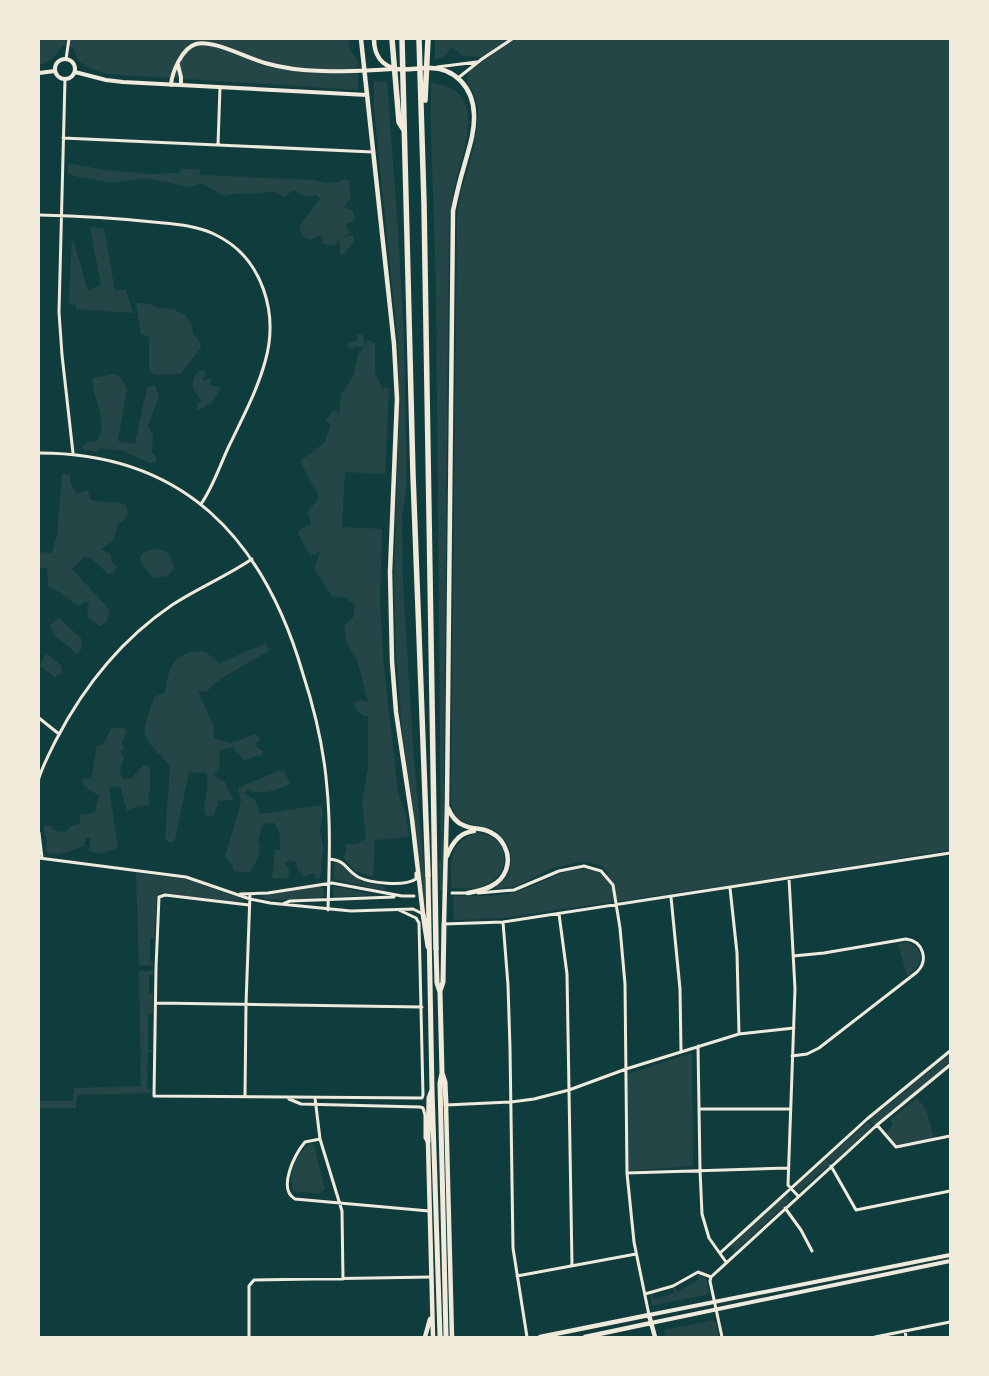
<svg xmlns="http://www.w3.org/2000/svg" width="989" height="1376" viewBox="0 0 989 1376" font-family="'Golos Text',sans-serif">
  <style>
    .green { fill: #244646 }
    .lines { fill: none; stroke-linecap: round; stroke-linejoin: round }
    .minor { stroke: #f1e9da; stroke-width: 3 }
    .tertiary { stroke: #f1e9da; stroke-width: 4 }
    .secondary { stroke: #f1e9da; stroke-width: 4.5 }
    .trunk { stroke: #f1e9da; stroke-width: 5 }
    .motorway { stroke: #f1e9da; stroke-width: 5.5 }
  </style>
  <rect width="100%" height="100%" fill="#0f3d3e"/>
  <!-- green -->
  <path class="green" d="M39,39H348L350,50L358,61L359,66H356L358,76V90L108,74C93,70 76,66 74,48L62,45C57,56 50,62 39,65Z
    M435,39H950V850L764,880L502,918L454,920L453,896C472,896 492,897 511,893C541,888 573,856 603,875L609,873L602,866L592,863L580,862L552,868L517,886L493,889C498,885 504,881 507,876C517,858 508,835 489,828C480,824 471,826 462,821C455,817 453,809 451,802L457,214L461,191L474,148L477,126L478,107L474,94L468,83L467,78L469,72L484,61L481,57L463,56L452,47L443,58L435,59Z
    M374,81L387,82L398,229L404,338L407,483L402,517L403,583L414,759L424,866L426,868V915L402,729L396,652L394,583L399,400L398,343L374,109Z
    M431,82C441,85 451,86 459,94C478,115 462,156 456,180C453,192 452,205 449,218L443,890L440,891L439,863L441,860L436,284L431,132Z
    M68,163L105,170L149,174L179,173L180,169H199L200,175L312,180L327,183L339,182L344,179L349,181L351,198L344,207L353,211L355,220L346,224L349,234L341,238L353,235L354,241L343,255L340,252L339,238L335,246L324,244L321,235L310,240L304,237L299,228L305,218L320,199L317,195L307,197L293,190L284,197L273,191C255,196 242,191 224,196L201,183L190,187L145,178L113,183L78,177L68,174Z
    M90,227L104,229L115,290H126L133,313L76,309V305L69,304L72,236L88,291L101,285Z
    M136,303L150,304L159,308L173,309L185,315L192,325L193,333L201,345L200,349L181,374L156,375L152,373L149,368V338L145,335H141Z
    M358,334H363L365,346L368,340L375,343V373L382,388H389L385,474L345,472L342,527L382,529L380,601L384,668L398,793L406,814L409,837L375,840L373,877L355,871L343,857L346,853V844H357L366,838L362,802L368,768V716H363L357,711L354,703L361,700L368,702L357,660L346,642L344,626L353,618L355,606L347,598L332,596L314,569L320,552L310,556L298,533L301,528L311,525L308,512L319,497L300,461L324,443L331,425L326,421L333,410L339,414L341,394L353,377L358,354L364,347L355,346L352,349L347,345L350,342L358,340Z
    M201,370H203L206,373L205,376L202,379L204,381L210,378L212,380L210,385L221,388L212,402L197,411L198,403L202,400C196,395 189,385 195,376C196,374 199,372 201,370Z
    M114,374L120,376L127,389L118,441L135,444L147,387L155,385L159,396L148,426L153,436L152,453L156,457V462L150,463L123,451L101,448L96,452L83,449L82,446L90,442L97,441C110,422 91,398 93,378Z
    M62,473L70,475C70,484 71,487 78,493L88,490L90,499C103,505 114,499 126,505L128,511L125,519L119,523L113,540L101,549L110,554L112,563L117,566L115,572L108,574L91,558L85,556L72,569L110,610L107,621L100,626L87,617L89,603L85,601L79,606C68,600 60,590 48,587L47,567L39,569V552L52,553L57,535Z
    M154,549C170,551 170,553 174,568L167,576L153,578L141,563L140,557L144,552Z
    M59,618L81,638L82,648L77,654L54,635L50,625Z
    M266,643L269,651L220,679L206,692L198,691L214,727L213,738L230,743L256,734L260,739L255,746L263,751L262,755L244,760L232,747L220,750L219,769L214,775L225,782L233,800L219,801L214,815L206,816C201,801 211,790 206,773L189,772L175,840L171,843L165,840L170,765C163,757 147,745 145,734C143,726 152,704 155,696L165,693C167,677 170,658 188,653C192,651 199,652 204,651L220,663Z
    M46,653L61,665L62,672L55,677L40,666Z
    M122,727L127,730L122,743L124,749L120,752L124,758C121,766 118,772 123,779H131L143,765L150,767V792L148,794L149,805L139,806L127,811L120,786L109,788L118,848L98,854L89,850L91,838L86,837L84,846C72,849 60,858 47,852L46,849C49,838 42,834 45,826H52L53,829L57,831L65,832L71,826L80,824V815L95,813L99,795L89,790L81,782L83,779H91L97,746L103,744L111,729Z
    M278,771L284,772L290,783C279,791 260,795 248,790L244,793L255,800L260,814L321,805L323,812L320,831L324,850C319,859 323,868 320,878L316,880L313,873L304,877L297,869L296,862L289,860L285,863L289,869V876L285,879L272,878L275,850H280C280,839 281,831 274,823H265L262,827L258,841C263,852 255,864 249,873L234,871L232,865L225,857L241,802L238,788Z
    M476,833C510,834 514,874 484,886C474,890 462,888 452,888C450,862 447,844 476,833Z
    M336,862C345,864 347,872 355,877C363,883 373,884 383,886L386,891L334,879V864Z
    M136,873L186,879L243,899L242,902L160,893L157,895L154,938H150V961L153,962V965L139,966Z
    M320,886L324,889V895L320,898L274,900L262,898L263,896Z
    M333,886L374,895L333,897Z
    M907,942L917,948C924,960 918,968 907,976L898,944Z
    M139,971H153V975H149V994H153V1013L148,1014V1050H152V1052L148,1053L147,1089H152L150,1093L77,1095L76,1108H39V1101H73L74,1088L141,1086Z
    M692,1053L693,1166L628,1171V1074Z
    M950,1054V1064L874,1125L869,1120Z
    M917,1098L926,1109L934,1138L897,1145L886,1133L893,1125L890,1120Z
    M868,1122L872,1127L832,1163L827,1158Z
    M309,1144L314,1145L325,1189L319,1194L293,1191C288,1174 296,1156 309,1144Z
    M826,1159L830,1164L800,1191L795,1187Z
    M786,1194L791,1200L735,1251L730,1246Z
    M699,1274C708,1277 708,1286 709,1294L652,1306L650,1295L653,1294L654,1299L675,1293L673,1288H675L678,1292L699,1279L696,1276Z
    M713,1320L716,1322L719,1337H665L664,1330Z"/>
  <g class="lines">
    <!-- minor -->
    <path class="minor" d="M66,59L69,39
      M437,67L477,62
      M458,78L482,59L512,39
      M65,79L59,312L62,355L73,453
      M63,138L373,152
      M218,145L220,87
      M39,215C77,216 115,218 153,222C173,224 197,225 216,235C263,258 279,314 265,362C257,391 242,419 229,446C220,465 213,487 201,504
      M39,453C185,453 264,540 303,674C315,711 324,749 327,788C331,829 329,869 328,910
      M39,718L59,734
      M39,778C43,765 50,752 56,740C84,686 122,639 172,605C198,588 227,576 252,559
      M39,833L42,858
      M39,858L186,877L250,899L270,903L351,911L413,909L423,914
      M329,859C348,861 344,869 358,877C370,883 404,887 416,879V873
      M789,878L795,989L788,1185L798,1196
      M730,888L737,953L739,1034
      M452,893H470
      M478,893L514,890L559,871L584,866L601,871L613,885L620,928L625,984L627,1173L634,1242L649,1315
      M240,894L268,893L332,883L402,896
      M402,896H414
      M671,897L680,989L681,1051
      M283,904L290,901L394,897
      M249,905L165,895L159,897L156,968L154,1096L422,1098L423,1095L419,923L416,918L399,910
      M559,914L567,974L572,1265
      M503,922L508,985L510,1048L513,1248L527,1337
      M444,924L503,922L950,853
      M156,1003L422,1007
      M698,1046L700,1170L702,1214L709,1238L726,1262
      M792,1056L807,1054L819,1048L917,972C929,960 923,941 906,939L824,953L793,956
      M245,1097L246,1004L250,894
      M315,1098L320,1139L342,1211L343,1279
      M289,1099L301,1104L420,1107L423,1108L425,1115V1138L427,1141
      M446,1105L511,1102L534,1099L569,1090L626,1069L739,1034L794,1028
      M699,1109H790
      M877,1125L896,1147L950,1136
      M320,1139L305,1142C295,1154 277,1189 295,1199L429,1211
      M831,1166L856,1210L950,1191
      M627,1173L788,1168
      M785,1208L801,1230L812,1251
      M720,1253L867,1119L950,1051
      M517,1276L636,1254
      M645,1294L673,1286L698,1272L711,1277
      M905,1331L906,1337
      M249,1337V1286L254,1280L431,1277
      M722,1337L710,1281L711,1277L877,1125L950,1065
      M875,1337L950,1322"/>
    <!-- tertiary -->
    <path class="tertiary" d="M55 69a10 10 0 1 1 20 0a10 10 0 1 1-20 0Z
      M178,65L181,77V85
      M75,72L106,80L123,82L367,95
      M39,73L55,71
      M171,85C172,72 182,48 196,44C212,39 247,58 265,63C306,75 352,71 394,69
      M649,1315L950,1255
      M651,1323L950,1261"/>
    <!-- secondary -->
    <path class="secondary" d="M361,39L394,344L397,399L390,572L392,661L396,712L412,819L423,914
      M374,39C374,54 381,66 397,69C407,70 418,68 428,68C455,67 473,88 474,114C475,133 468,151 463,170C459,183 456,197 453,211L447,804L444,924
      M448,808C451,815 455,822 463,825C470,829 478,828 485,830C502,835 512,853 506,870C500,886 484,890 468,893
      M447,856C452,843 460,832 474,831
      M446,1105L452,1337
      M428,1142L433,1337
      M425,1337L430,1319
      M540,1337L649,1315L655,1337
      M585,1337L651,1323"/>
    <!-- trunk -->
    <path class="trunk" d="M428,875L432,1090L440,1336
      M423,914L428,947
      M436,948L437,983L440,992L442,1073L440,1083L446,1336
      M440,991L443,982L444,924
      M442,1073L445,1082L446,1105
      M428,1142L429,1098L432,1090"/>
    <!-- motorway -->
    <path class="motorway" d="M392,39L399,122L404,130
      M402,39L413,475L428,875
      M419,39L424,203L436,948
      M425,100L428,39"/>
  </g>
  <!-- border -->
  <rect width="989" height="1376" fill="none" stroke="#f1e9da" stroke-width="80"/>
</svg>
